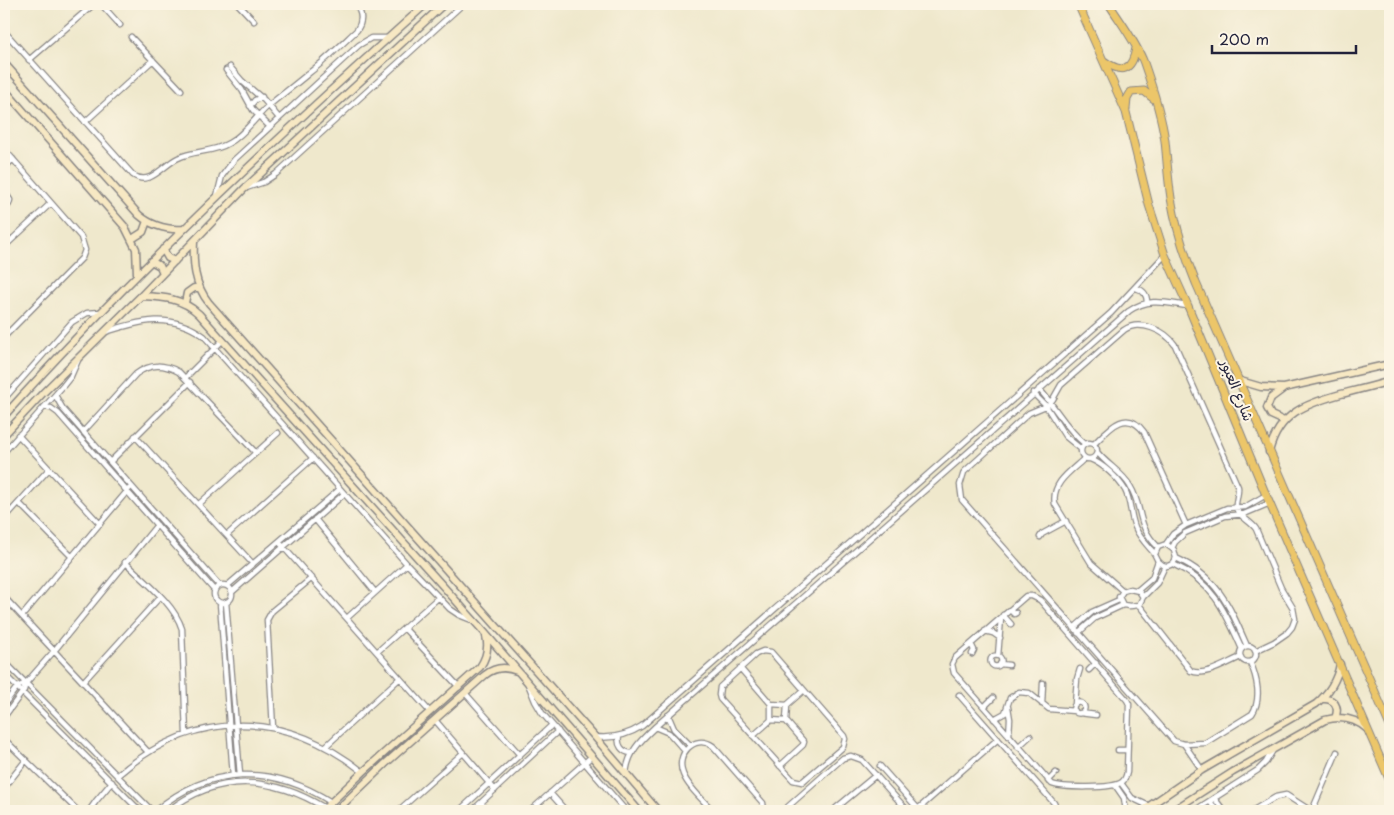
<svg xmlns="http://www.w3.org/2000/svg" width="1394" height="815" viewBox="0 0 1394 815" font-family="'Playpen Sans','Playpen Sans Arabic',sans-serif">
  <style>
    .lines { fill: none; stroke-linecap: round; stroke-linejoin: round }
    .street-casing { stroke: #888584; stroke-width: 7 }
    .secondary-casing { stroke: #888584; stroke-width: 9 }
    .primary-casing { stroke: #888584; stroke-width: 9 }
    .street { stroke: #fff; stroke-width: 4.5 }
    .secondary { stroke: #f7e8c3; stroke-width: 6 }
    .primary { stroke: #ecc669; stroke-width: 7 }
    .labels { text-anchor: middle; stroke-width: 4; stroke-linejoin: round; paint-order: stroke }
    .street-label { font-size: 14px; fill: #22223b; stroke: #fcf5e5 }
  </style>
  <rect width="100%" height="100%" fill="#fcf5e5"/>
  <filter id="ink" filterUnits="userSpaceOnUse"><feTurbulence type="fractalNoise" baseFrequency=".02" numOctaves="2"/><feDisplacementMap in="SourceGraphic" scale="10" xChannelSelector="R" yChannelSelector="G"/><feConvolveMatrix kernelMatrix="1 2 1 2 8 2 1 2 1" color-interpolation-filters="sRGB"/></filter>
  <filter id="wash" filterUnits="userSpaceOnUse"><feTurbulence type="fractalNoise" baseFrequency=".0096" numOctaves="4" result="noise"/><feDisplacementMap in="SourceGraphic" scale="20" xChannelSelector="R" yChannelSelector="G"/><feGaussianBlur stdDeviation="1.12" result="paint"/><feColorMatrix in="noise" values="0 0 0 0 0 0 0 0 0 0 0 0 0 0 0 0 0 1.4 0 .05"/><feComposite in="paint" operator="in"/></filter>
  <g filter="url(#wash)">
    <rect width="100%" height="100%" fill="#efe8cc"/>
  </g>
  <g filter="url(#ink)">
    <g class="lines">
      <defs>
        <path id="street" d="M101,4L120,25
          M238,4L254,21
          M4,31L133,175C150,187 163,165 178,158C194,150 213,153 229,143C244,135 255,118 267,107C281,95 295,85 309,73C326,60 341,45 357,30C363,21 362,12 355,4
          M131,37L181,90
          M29,60L94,4
          M230,67L242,81L264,100L279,118
          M226,70L242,90L253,110L270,127
          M250,106L255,100L262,97
          M85,122L153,60
          M4,149L81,237L85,250L82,258L4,337
          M4,168L13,159
          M246,188L264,182L276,174L463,4
          M4,191L10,200L9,204L4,210
          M217,196L222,176L234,160L359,45L371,38H389
          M4,247L51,203
          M1136,288C1143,290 1147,294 1147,302
          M105,332C141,321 170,312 204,336L407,564L450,609L459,615L474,621
          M185,378L223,340
          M1039,389C1056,407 1065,428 1085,444
          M1033,393L1046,406L1065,436L1081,449
          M55,395L63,409L220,586
          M4,399L72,322L87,313L101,312
          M44,407L51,408L58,413L214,590
          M83,432L136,374C151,363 164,364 179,372L256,453
          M18,435L100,524
          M135,436L253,564
          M1081 451a8 8 0 1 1 16 0a8 8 0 1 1-16 0Z
          M1094,444C1108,430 1126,407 1144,432L1186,525
          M4,452L63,386L71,376L78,360
          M1097,452C1107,465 1122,472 1130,486C1144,509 1135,524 1158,547
          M1085,458C1071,471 1051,483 1055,504L1091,563L1123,591
          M1090,459C1103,464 1118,478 1125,490C1131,501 1130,515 1135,527C1139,537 1146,544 1153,552C1156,555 1156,559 1159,562C1165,569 1173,566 1176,558L1174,550L1166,544L1158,547L1155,554
          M110,462L190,382
          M19,503L72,557
          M199,504L278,433
          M4,519L49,469
          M315,519L375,592
          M227,535L313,458
          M1040,537L1042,534L1066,521
          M279,542L430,712
          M1166,544L1173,534L1186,525L1227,508L1245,507L1266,495
          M1172,548L1175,542L1185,533L1225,516L1244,514L1270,503
          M1176,558C1218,577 1230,607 1247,646
          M125,562C144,581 174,603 182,629L186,734
          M1173,564C1213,582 1225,611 1242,649
          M214 594a9 9 0 1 1 18 0a9 9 0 1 1-18 0Z
          M227,586L340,489
          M1138,590L1152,578L1158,561
          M232,592L344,494
          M1026,596H1032L1040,600L1127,700L1129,704L1127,772C1126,777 1125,780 1122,782C1113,789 1062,788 1052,784L954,673L952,664L955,658Z
          M4,597L148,752
          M1143,597L1139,591L1130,589L1123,591L1119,597L1123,605L1130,606L1139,605L1143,597L1157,583L1165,566
          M226,602L240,775
          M220,603L233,775
          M1139,605L1191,671C1206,677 1226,663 1241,657
          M1010,610L1014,614L1016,613
          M1003,615L1011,624
          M22,616L129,489
          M347,618L407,564
          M404,628L459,687
          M1074,628L1092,612L1119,600
          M985,631L993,633L1000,638
          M1078,633L1095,618L1123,605
          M971,644L974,650L972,654
          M1240 654a8 8 0 1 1 16 0a8 8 0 1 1-16 0Z
          M763,651L771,652L844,736L845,739L843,747L802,782L793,780L720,699L719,695L720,687L756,654Z
          M377,652L439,597
          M990.5 661a5.5 5.5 0 1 1 11 0a5.5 5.5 0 1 1-11 0Z
          M998,656L1001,618
          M4,661L152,811
          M1250,662C1257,677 1262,699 1252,714L1205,743L1184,744L1174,741L962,500L960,485L964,472L1029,413L1048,405L1053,399L1061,385L1124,330C1139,319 1165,330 1175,345L1238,487C1239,494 1235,501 1236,508C1239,517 1251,521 1256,529L1281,588L1293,608L1295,619L1292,627L1287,633L1274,642L1255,651
          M1000,664L1009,665
          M740,668L771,704
          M1089,670L1096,663
          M4,674L140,811
          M83,682L160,597
          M528,684L535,701L542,713L626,811
          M465,693L520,755
          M959,695L1054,803L1056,808L1054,811
          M1073.5 708a5.5 5.5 0 1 1 11 0a5.5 5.5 0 1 1-11 0Z
          M1042,704L1043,683
          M1075,704L1077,679L1080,669
          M4,705L17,687L26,683L54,651L157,525
          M787,705L804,690
          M984,707L993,698
          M1008,707L1010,719L1009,736
          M1080,713L1096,715
          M668,715L674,729L690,745
          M4,717L24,690L26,683
          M994,719L1005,713L1010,698L1019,692L1029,693L1049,709L1075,711
          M435,720L495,790
          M655,727L669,733L685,751
          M273,728L267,620L272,611L312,578
          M619,736C617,745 622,752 631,753
          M753,736L771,720
          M595,737C612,739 628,735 642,726L1111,313L1165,255
          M4,739L78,811
          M1184,744L1202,770
          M326,746L400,678
          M1018,747L1030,736
          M1118,750H1127
          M780,766L803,745L804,742L786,721L771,720V704L787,705L786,721
          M880,766L920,811
          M626,774C628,752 640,741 655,727L1129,311C1149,297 1166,303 1188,306
          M118,775C194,709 284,709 363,772
          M1048,781L1056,773
          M1121,783L1132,798L1149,806
          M1115,785L1124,798L1126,811
          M4,788L26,760
          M550,793L566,811
          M1214,798L1224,811
          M1210,801L1216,811
          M481,803L488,811
          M836,808L876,775
          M918,809L998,739
          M89,811L96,801L112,782
          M155,811C210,765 272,764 331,802
          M168,811C218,772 273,776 325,808
          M398,811L463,753
          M459,811L552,725
          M472,811L558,731
          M530,811L591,757
          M713,811C703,800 688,787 683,774C675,755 694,733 713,746L763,803L764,811
          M783,811L843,758L851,756L862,760L908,811
          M1194,811L1258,770L1266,762L1273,750
          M1252,811L1276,797L1286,795L1311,811
          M1312,811L1337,752"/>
        <path id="secondary" d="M4,63L139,215C152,226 167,230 183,229
          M4,89L125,227L136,249L137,274
          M132,239L143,232L147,221
          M194,241C193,264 194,284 209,303L595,737L658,811
          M163,249L168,258L175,261
          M151,261L160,266L163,273
          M141,296C164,297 182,298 199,314L485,633L639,811
          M185,303L187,293L194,288H199
          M1237,380L1261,387L1284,388L1390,364
          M1283,389L1271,398L1267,408L1271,415L1284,421
          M4,416C135,270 279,136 426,4
          M4,435L43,393L141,296L244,189L444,4
          M1269,452C1279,413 1305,404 1341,394C1357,390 1374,386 1390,381
          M1323,699C1334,698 1340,707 1335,718
          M322,811L363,772L480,667C487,657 489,648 486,636
          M336,811L385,764L485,675C495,667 505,666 517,671
          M1142,811L1202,770L1316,704C1329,693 1337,680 1340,664
          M1172,811L1233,772L1325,720C1340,716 1355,718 1367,729"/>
        <path id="primary" d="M1078,4L1126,112L1149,205L1165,255L1188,306L1266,495L1390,781
          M1109,4C1121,23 1136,42 1144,63C1152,86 1162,118 1165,141C1167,160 1168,179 1171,198C1176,228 1185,256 1196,283L1390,726
          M1104,61C1122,74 1132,71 1136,48
          M1126,109L1127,99L1131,92L1144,91L1154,99"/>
      </defs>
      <!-- street casing -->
      <use href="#street" class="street-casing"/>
      <!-- secondary casing -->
      <use href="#secondary" class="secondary-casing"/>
      <!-- primary casing -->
      <use href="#primary" class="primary-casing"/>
      <!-- street -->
      <use href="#street" class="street"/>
      <!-- secondary -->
      <use href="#secondary" class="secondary"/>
      <!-- primary -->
      <use href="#primary" class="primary"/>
    </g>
  </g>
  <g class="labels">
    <!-- street labels -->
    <g class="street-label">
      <text transform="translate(1237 390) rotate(68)" y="5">شارع العبور</text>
    </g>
  </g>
  <!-- margin -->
  <rect width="1394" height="815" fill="none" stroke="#fcf5e5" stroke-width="20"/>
  <!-- scale -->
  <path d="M1212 45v8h144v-8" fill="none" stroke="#22223b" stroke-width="2.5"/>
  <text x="1219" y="45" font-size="15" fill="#22223b" stroke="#fcf5e5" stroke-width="4" paint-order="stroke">200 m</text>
</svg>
